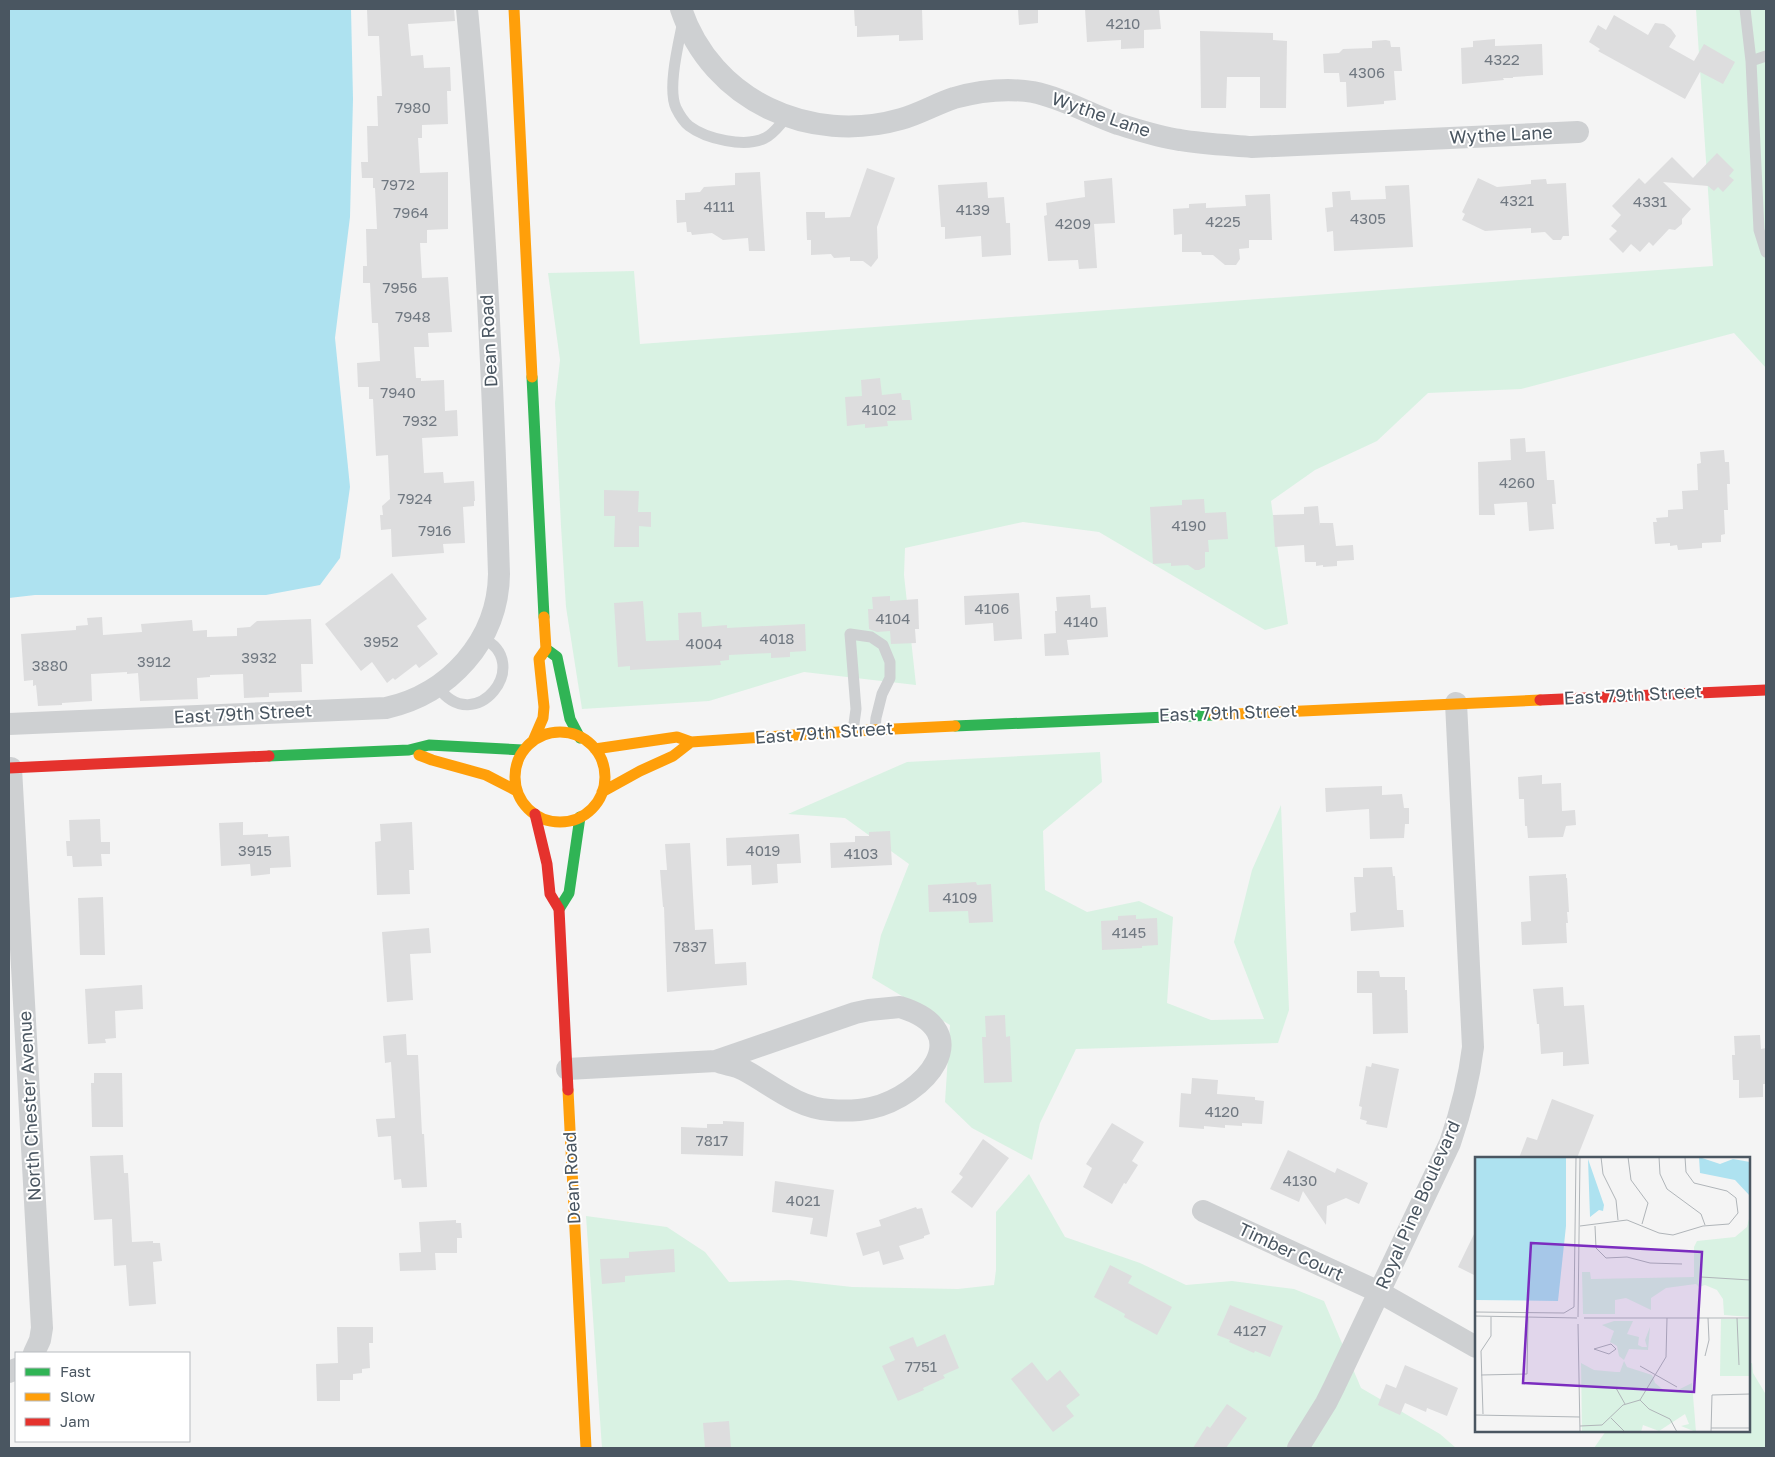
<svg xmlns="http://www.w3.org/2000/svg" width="1775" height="1457" viewBox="0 0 1775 1457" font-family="'Golos Text',sans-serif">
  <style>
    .green { fill: #d9f2e3 }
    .water { fill: #aee2f0 }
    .building { fill: #ddddde }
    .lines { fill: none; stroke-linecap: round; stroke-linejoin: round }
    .lane { stroke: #ced0d2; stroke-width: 11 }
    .street { stroke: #ced0d2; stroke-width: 22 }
    .fast { stroke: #30b455; stroke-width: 11 }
    .slow { stroke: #ff9f0a; stroke-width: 11 }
    .jam { stroke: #e5322d; stroke-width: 11 }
    .labels { text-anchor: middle; stroke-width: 4; stroke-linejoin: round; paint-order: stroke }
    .number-label { font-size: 15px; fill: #707881 }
    .street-label { font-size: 18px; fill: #4a5661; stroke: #fff }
    .inset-road { fill: none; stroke: #b0b5b9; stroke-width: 1 }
    .view { fill: #7b2cbf; fill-opacity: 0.15; stroke: #7b2cbf; stroke-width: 2.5 }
    .inset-edge { fill: none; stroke: #4a5661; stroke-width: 2.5 }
  </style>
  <rect width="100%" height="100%" fill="#f4f4f4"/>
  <!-- green -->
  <path class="green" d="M1696,9H1766V368L1734,333L1521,389L1428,393L1377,441L1315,470L1271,501L1288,624L1265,630L1099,532L1023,522L905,548L904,575L916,685L804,672L709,701L582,709L566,607L561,526L555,403L560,360L548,273L634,271L640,344L1713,266Z
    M1100,752L1102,782L1043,831L1045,890L1087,912L1139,901L1173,917L1167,1003L1211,1020L1264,1019L1234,942L1252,870L1281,805L1289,1010L1278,1043L1076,1049L1040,1123L1032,1160L972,1128L945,1102L950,1025L872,978L881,935L909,864L845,818L788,814L907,762Z
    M1029,1174L1065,1237L1140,1263L1186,1285L1232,1281L1294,1289L1324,1301L1361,1388L1440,1434L1456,1448H602L586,1216L667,1227L705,1252L729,1282L789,1280L852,1287L958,1289L994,1285L996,1270V1212Z
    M1752,1363L1753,1373L1765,1393L1766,1448H1594L1606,1431H1749V1364Z"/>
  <!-- water -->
  <path class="water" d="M9,9H351L353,99L350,217L335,338L350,487L340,558L320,585L266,595H35L9,598Z"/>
  <!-- building -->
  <path class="building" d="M367,9H454L455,21L408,24L411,56L423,55L424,68L450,67L451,91H447L448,124L422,125V138H418L420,173L448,172V229L427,230V243H420L422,278L448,277L452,332L428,333L429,347H414L416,378H421V381L444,380L445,411L457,410L458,436L422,438L424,473L443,472L444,483L474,481L475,501H474V506L463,507L465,543L443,544L444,553L392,557L391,529L381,530L380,515H383L382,506L390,499L388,455L376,456L373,399H369V387H358L357,363L380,361L378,323H372L370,283H363V266H367L366,229H377L375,188H373V178H362L361,162H368L367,126H378L377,96H382L379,36H368Z
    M854,9H922L923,40L899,41V35L857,37V26H855Z
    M1018,9H1038V23L1019,25Z
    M1085,9H1159L1161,29L1144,30V48L1121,49V40L1087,42Z
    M1614,15L1648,35L1655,23L1664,24L1671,29L1676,36L1669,47L1694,61L1704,44L1735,62L1723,84L1700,72L1685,99L1598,51L1600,49L1589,42L1598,25L1606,30Z
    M1200,31L1273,33V40L1287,41L1286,108H1260V77H1227L1226,108H1201Z
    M1495,39V46L1542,44L1543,75L1513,77V78H1503L1504,80L1462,84L1461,48L1473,47V41Z
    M1386,40L1390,41L1391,47H1400L1402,71H1394L1396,100L1384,101V104L1347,107L1346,82H1340L1339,73H1324L1323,54L1339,53L1343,49L1372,48V41Z
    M1717,153L1734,170L1729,176L1734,180L1723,192L1718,187L1714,191L1708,186L1663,182L1691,209L1682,219V224L1675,230L1669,229L1653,246L1649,242L1640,252L1631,244L1623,253L1609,239L1617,231L1611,226L1621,215L1612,206L1639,178L1645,184L1672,157L1693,178Z
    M867,168L895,178L877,227L878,258L871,267L863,261H850V257L834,258L831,254L811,255V240H807L806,212H825V218L850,217Z
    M760,172L765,251H749L748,238L723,240L712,233L692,235L691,232H687L686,222L677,223L676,200H685V193L700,192L704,187L735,185V173Z
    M1112,178L1115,223L1094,224L1097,268L1079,269L1078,260L1048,261L1044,216L1047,215L1046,203L1085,197L1084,181Z
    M1478,178L1497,187L1531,184V180L1546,179L1547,184L1566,183L1569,236H1563L1561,240H1553L1545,232L1531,233V228L1485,231L1462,220L1465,214L1462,212Z
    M987,182L988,198L1004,197L1006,223H1010L1011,255L982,257L981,236L945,239V227H941L938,185Z
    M1409,185L1413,247L1334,251L1333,231L1327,232L1325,208L1333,207L1332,192L1350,191L1351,200L1386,199L1385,186Z
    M1270,194L1272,240H1249V248L1239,249L1240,259L1236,265H1225L1213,255H1202L1201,252H1182V234L1174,235L1173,209L1189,208V204L1206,203V208L1246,206L1245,195Z
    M880,378L882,395L901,393L902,400H910L912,420L887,421L888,426L865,428V424L847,426L845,397L862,396L861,380Z
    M1525,438L1526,452L1545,451L1547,480H1554L1556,504H1552L1554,529L1529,531L1527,502L1494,504L1495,515H1479L1478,462L1511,460L1510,439Z
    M1724,450L1725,462H1729L1730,484H1727L1728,510H1724L1725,534L1721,535V542L1702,543V548L1678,550L1677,545L1670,546V543L1655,544L1653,522H1657L1656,518L1668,517V510L1683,509L1682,491L1698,490L1697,464L1701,463L1700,452Z
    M604,490L639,491L638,512H651V527L639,526V547H614L615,516H604Z
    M1204,499L1205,513L1226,512L1228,539L1208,540L1209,552H1205V567L1199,570H1195L1188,565L1171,566V563L1153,564L1150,507L1182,505V500Z
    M1318,506L1320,526V523H1333L1336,546L1353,545L1354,560L1337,561V566L1323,567V565L1316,566V562H1305L1304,545L1275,547L1273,515L1304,514V507Z
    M392,573L427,619L417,626L438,654L419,668L416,664L395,680L393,678L387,683L372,662L361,671L325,624Z
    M1019,593L1022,639L994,641L993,623L965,625L964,596Z
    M1090,595L1091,608L1106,607L1108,637L1067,640L1069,655L1045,656L1044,634L1056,633L1055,611H1057L1056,597Z
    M890,596V601L918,599L919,629H915L916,643L891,644L890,631L877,632L869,629L868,609H873L872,597Z
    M643,601L646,641L679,640L678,613L701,612L702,627L727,625V628L805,624L806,651L790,652V657L771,658V653L729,655V660L720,661L721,665L630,670V666L618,667L614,603Z
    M102,617L103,635L142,632L141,624L192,620L193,631L207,630V637L237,636V628L250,627L257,621L311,619L313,664H301L302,692L269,693V697L244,698L243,674L210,675V677L197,678L198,699L140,701L138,673L127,674V672L91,674L92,701L62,703V705L38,706L36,685L33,686V680L24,681L21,634L76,630V626L88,625L87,618Z
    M1542,775V784L1561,783L1562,811L1575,810L1576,825L1566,826L1563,837L1528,838L1527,826H1525L1524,799H1519L1518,777Z
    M1382,786V795L1402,794L1404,808H1409V824H1405L1404,838L1370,839L1369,809L1326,812L1325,788Z
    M100,819L101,842H110V854H101L102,866L73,867L72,856H67L66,841H70L69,820Z
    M243,822V835L268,834V837L289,836L291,867L270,868V874L251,876L250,864L221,866L219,823Z
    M412,822L414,870H409L410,894L377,895L375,842L381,841L380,824Z
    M890,831L892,865L831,868L830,843L855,842V836H869V832Z
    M799,834L801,863L777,864L778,883L752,885L751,865L727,866L726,838Z
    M690,843L695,930L713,929L715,964L746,962L747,985L667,992L664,907H663L660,870H667L665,844Z
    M1392,867L1393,876H1395L1397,910H1403L1404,927L1351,931L1350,913L1356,912L1354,877H1363V868Z
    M1566,874V878H1567L1569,912H1567L1568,923H1566L1567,943L1522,945L1521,922L1531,921L1529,876Z
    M976,882L977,885L991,884L993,922L969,923L968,911L929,912L928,885Z
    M103,897L105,955H80L78,898Z
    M1136,915V919L1157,918L1158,945L1142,946V948L1102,950L1101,921L1118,920V916Z
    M429,928L431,953L410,954L413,1000L387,1002L382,932Z
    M1357,971H1379L1380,977H1405V990H1407L1408,1033L1373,1034L1372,993H1357Z
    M142,985L143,1009L115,1011L116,1038L105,1039L106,1043L88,1044L85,989Z
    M1563,987L1564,1006L1584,1005L1589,1064L1563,1066V1052L1541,1054L1539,1024H1537L1533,989Z
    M1005,1015L1006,1037L1010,1036L1012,1082L984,1083L982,1037H986L985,1016Z
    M406,1034L407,1055H418L422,1134H424L427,1187L402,1188L401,1179L394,1180L391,1136L378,1137L376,1119L395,1118L391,1062L385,1063L383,1036Z
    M1760,1035L1761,1049L1766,1048V1084H1763V1097L1739,1098V1080H1733L1732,1055H1735L1734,1036Z
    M1372,1063L1399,1069L1387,1128L1366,1124L1367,1121L1360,1119L1362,1107L1359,1106L1366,1066L1371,1067Z
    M94,1073H122L123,1127H92L91,1083H94Z
    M1192,1078L1218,1080L1217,1094L1255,1097V1100L1264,1101L1262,1124L1242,1123V1126L1225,1125V1128L1204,1126V1129L1179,1127L1181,1093L1191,1094Z
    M1552,1099L1594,1115L1577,1158H1519L1527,1137L1537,1140Z
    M723,1121L744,1122L743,1156L681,1154V1127L707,1128V1124H723Z
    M1112,1123L1144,1142L1132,1161L1138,1165L1126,1184L1124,1183L1112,1204L1083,1187L1092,1168L1086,1164Z
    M983,1139L1009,1158L972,1208L951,1192L963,1177L959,1174Z
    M1288,1150L1335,1173L1337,1168L1368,1183L1359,1204L1346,1198L1327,1206L1326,1225L1303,1191L1299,1202L1270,1189Z
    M123,1155L124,1173H128L132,1242L153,1241V1243H160L162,1261L153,1262L156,1304L129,1306L126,1265L114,1266L112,1219L94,1220L90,1156Z
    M775,1181L834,1190L827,1237L810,1234L813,1218L772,1212Z
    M916,1207L917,1209L922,1208L930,1234L924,1236V1238L899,1246L904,1259L883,1265L879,1251L863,1256L856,1233L881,1226L879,1220Z
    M456,1220V1223H461L462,1238H457V1253H435L436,1270L400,1271L399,1253L421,1252L419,1222Z
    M1476,1230V1276L1458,1267Z
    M674,1249L675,1272L625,1276V1282L602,1284L600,1259L629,1258V1252Z
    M1110,1265L1132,1276L1128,1283L1172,1307L1157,1335L1124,1317L1125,1314L1094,1297Z
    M1230,1305L1283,1326L1270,1357L1255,1351L1254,1353L1229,1342L1230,1340L1217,1335Z
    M337,1327H373V1343H369L370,1368L362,1369V1373L353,1374V1380H340V1401H317L316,1364L338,1363Z
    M945,1334L959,1368L943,1375L945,1378L923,1388L924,1390L898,1401L882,1366L895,1360L889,1347L913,1337L917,1347Z
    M1032,1362L1047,1381L1060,1370L1080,1395L1066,1406L1074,1416L1053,1432L1011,1379Z
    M1405,1365L1458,1388L1447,1416L1427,1408L1426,1412L1405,1403L1400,1415L1378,1405L1386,1384L1396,1388Z
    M1227,1404L1247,1418L1226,1448H1193L1207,1426L1210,1428Z
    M729,1421L731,1448H705L703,1423Z"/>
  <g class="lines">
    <!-- lane -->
    <path class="lane" d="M1745,9L1751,61L1759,230L1766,252
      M683,21C679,42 667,88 676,108C679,114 684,122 689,126C706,139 745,148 765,138C774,134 780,124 787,117
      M1751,61L1766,56
      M438,687C475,739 535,662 482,638
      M853,731L856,709L850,634L871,637L883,645L890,662V678L882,694L876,718L875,729"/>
    <!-- street -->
    <path class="street" d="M681,9C712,101 810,145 901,119C919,114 936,104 954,98C979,91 1007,88 1033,92C1063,98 1089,114 1118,124C1138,130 1159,137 1180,140C1203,144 1228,145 1252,147L1578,132
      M9,724L386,708C449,694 498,641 499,574C493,386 485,197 467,9
      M11,768L42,1328L40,1340L34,1353
      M900,1007C981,1032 924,1096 871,1108C858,1111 843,1111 830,1110C797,1108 772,1085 744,1070C735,1065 725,1065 716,1061L855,1013L869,1010Z
      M567,1069L716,1061
      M1203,1211L1379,1292L1476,1347
      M9,1372L16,1369
      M1298,1448L1326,1403L1334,1387L1450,1143C1461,1111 1469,1080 1473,1047L1456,703"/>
    <!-- fast -->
    <path class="fast" d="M532,377L544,617
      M546,649L557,657L570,719L580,738
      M955,726L1214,715
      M269,756L409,750L429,745L523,750
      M559,909L569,893L580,817"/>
    <!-- slow -->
    <path class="slow" d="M514,9L532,377
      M1214,715L1540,700
      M515 777a45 45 0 1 1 90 0a45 45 0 1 1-90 0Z
      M533,741L543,718L544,707L539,659L546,649L544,617
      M595,749L677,737L691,742L853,731L955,726
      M419,755L432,760L486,775L517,791
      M602,792L640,771L673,756L691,742
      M568,1090L586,1448"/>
    <!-- jam -->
    <path class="jam" d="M1540,700L1766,690
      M9,768L269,756
      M535,814L547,864L550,894L559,909L568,1090"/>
  </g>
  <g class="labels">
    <!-- number labels -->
    <g class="number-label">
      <text x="1123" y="29">4210</text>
      <text x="1502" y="65">4322</text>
      <text x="1367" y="78">4306</text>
      <text x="413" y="113">7980</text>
      <text x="398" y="190">7972</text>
      <text x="1517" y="206">4321</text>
      <text x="1650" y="207">4331</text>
      <text x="719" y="212">4111</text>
      <text x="973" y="215">4139</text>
      <text x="411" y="218">7964</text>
      <text x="1368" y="224">4305</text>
      <text x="1223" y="227">4225</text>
      <text x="1073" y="229">4209</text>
      <text x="400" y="293">7956</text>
      <text x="413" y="322">7948</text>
      <text x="398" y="398">7940</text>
      <text x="879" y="415">4102</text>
      <text x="420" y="426">7932</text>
      <text x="1517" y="488">4260</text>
      <text x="415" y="504">7924</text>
      <text x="1189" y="531">4190</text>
      <text x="435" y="536">7916</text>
      <text x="992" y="614">4106</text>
      <text x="893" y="624">4104</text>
      <text x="1081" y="627">4140</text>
      <text x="777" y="644">4018</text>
      <text x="381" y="647">3952</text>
      <text x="704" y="649">4004</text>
      <text x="259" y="663">3932</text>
      <text x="154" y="667">3912</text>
      <text x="50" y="671">3880</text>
      <text x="255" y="856">3915</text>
      <text x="763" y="856">4019</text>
      <text x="861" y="859">4103</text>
      <text x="960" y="903">4109</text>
      <text x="1129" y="938">4145</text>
      <text x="690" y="952">7837</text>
      <text x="1222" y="1117">4120</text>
      <text x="712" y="1146">7817</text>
      <text x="1300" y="1186">4130</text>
      <text x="803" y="1206">4021</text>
      <text x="1250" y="1336">4127</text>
      <text x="921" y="1372">7751</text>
    </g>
    <!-- street labels -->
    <g class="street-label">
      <text transform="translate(1101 115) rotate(19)" y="6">Wythe Lane</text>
      <text transform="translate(1501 135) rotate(-3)" y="6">Wythe Lane</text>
      <text transform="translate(489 341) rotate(-93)" y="6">Dean Road</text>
      <text transform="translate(1633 695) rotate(-3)" y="6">East 79th Street</text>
      <text transform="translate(1228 713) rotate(-2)" y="6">East 79th Street</text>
      <text transform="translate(243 714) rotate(-3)" y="6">East 79th Street</text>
      <text transform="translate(824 733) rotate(-4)" y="6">East 79th Street</text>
      <text transform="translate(30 1106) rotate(-93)" y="6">North Chester Avenue</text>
      <text transform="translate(572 1178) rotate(-93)" y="6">Dean Road</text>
      <text transform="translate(1418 1205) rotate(-66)" y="6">Royal Pine Boulevard</text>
      <text transform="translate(1291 1252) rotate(25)" y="6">Timber Court</text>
    </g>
  </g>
  <!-- overview -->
  <g transform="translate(1475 1157)">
    <rect width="275" height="275" fill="#f4f4f4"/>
    <path d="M275,57V160L249,158L248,142L242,133L230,128L224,130L221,127L191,131L176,141V153L151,141L140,143V157H108L107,115H115L116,122L219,120V90L222,84L260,80L272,70ZM246,162H275V219H245ZM139,164H158L152,177L164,180L163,188L167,190H172L170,183L175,170L173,193L154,192L149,203L144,199L142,189L135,185L139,174L127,168ZM149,204L152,210L177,218L180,226L191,235L201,234L217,226L221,275L206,269L214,267L210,257L184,274L168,268L166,275H107L106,206L119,213L141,215H145Z" fill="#d9f2e3"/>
    <path d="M0,0H91V69L83,144L0,143ZM224,0L245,7L258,2L275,5V39L260,23L225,16ZM113,2L129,48L128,54L124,53L115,60Z" fill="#aee2f0"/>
    <path class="inset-road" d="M126,0L128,17L141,43L143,63M153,0L156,23L173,46L167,67M184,0L185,17L192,32L226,57L230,68M105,69L152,63L184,76L198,78L228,69L254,67L263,56L261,41L252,34L219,26L211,15L210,0M120,69L121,91L131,101L152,100L175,106L207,107M226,120L275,123M0,155L89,156L99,150L101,0M0,159L102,161M103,160L105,0M109,161H275M262,161L264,208M103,167L105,275M136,187L141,192L134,197L119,192ZM230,199L234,183L233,161M165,209L202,230M6,218L52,217L53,160M141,231L150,247M165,243L174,252L195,262L202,275M8,257L6,194L16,179V160M0,258L105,260M136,261L150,275M105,269L127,268L148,248L165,243L191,200L192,161M236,271H275M236,275L237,238L275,237"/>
    <path class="view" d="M56,86L227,95L219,235L48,226Z"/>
    <rect width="275" height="275" class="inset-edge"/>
  </g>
  <!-- border -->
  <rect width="1775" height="1457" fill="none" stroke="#4a5661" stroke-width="20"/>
  <!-- legend -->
  <rect x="15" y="1352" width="175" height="90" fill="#ffffff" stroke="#b7bbc0"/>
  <rect x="25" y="1368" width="25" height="8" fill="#30b455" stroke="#b7bbc0"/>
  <text x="60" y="1377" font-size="15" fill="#4a5661">Fast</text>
  <rect x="25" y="1393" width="25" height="8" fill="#ff9f0a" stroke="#b7bbc0"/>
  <text x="60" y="1402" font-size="15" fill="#4a5661">Slow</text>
  <rect x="25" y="1418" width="25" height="8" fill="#e5322d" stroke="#b7bbc0"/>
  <text x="60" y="1427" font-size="15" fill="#4a5661">Jam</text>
</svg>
